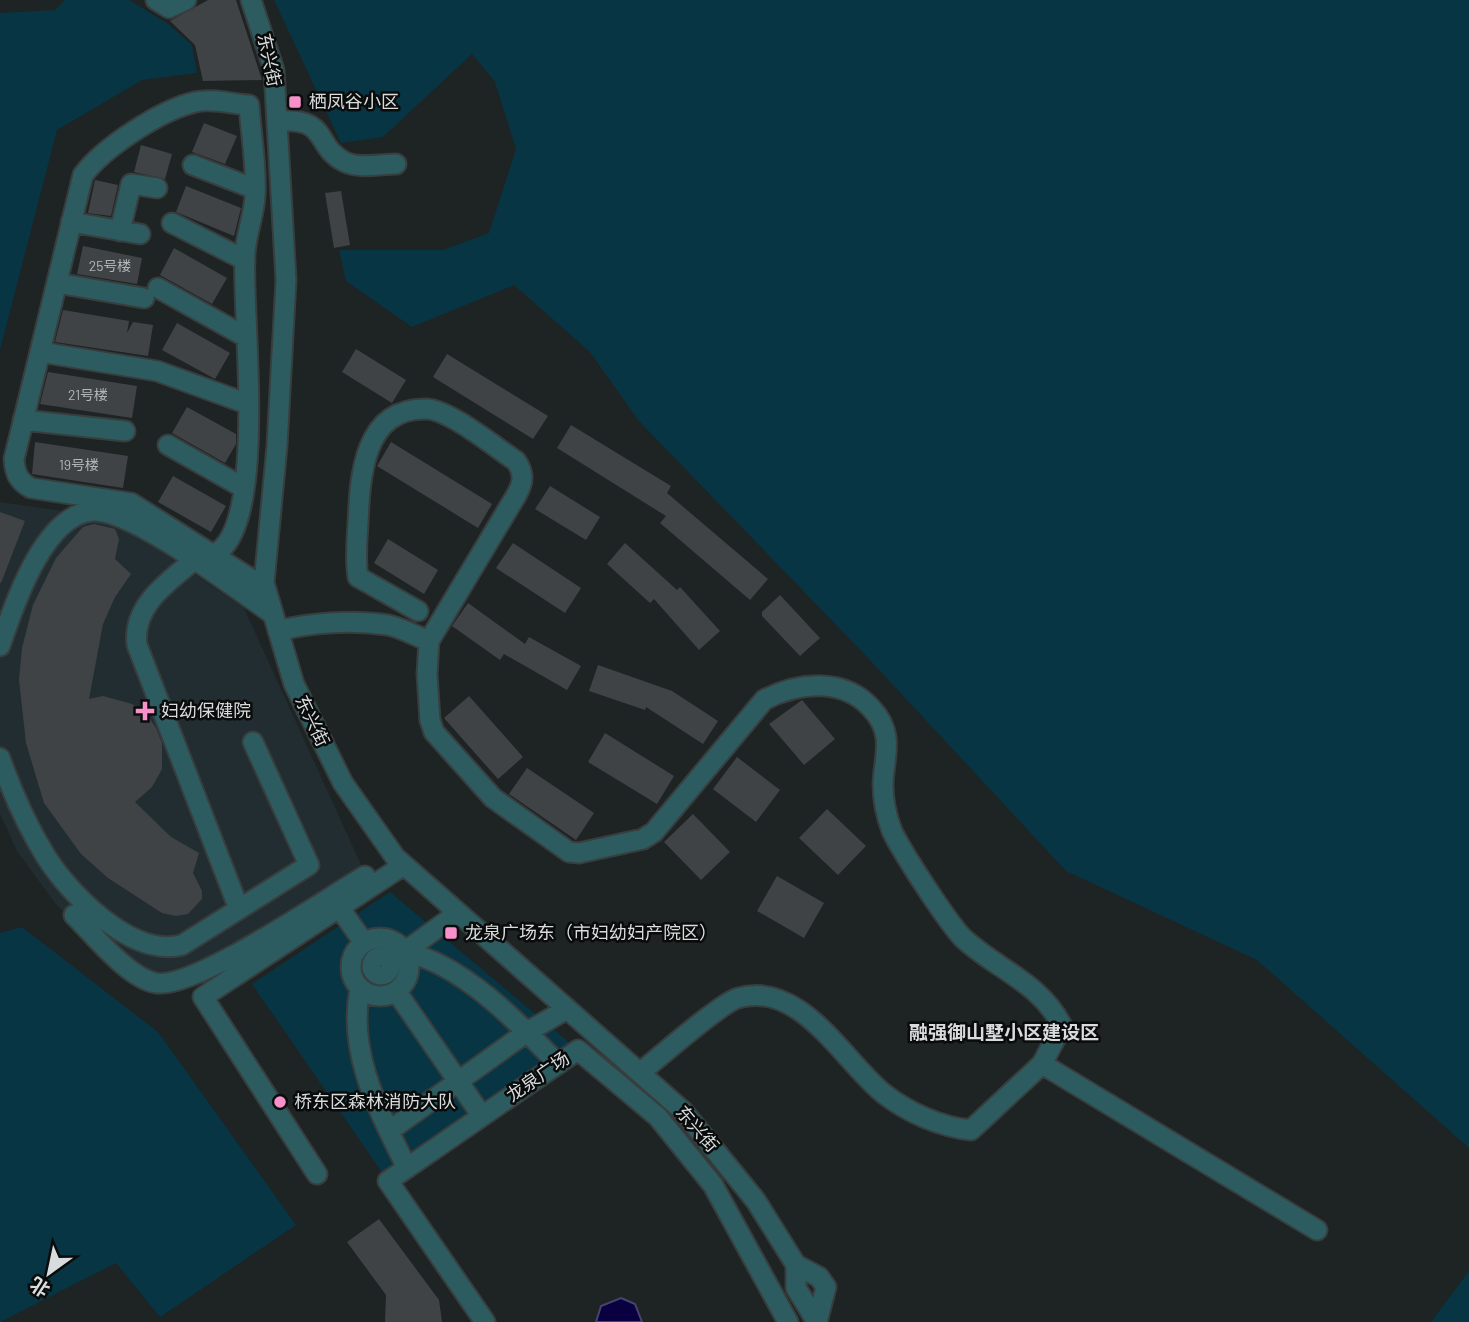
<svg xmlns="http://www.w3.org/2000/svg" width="1469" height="1322" viewBox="0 0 1469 1322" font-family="Barlow,'Noto Sans SC',sans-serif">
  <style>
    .built { fill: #222d31 }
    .green { fill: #083543 }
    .water { fill: #080040; stroke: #47426f; stroke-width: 2 }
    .building { fill: #404346 }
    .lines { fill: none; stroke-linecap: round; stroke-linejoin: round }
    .minor-casing { stroke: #383d3e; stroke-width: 23 }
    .minor { stroke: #2d5c60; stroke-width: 19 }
    .poi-dot { fill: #f890cb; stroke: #0a0c0c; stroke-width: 2.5 }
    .labels { text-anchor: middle; stroke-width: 5; stroke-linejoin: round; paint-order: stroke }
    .number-label { font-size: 14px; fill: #b3b6b7 }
    .street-label { font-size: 18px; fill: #d9dcdd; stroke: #0a0c0c }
    .poi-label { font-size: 18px; fill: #d9dcdd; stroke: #0a0c0c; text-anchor: start }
    .neighbourhood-label { font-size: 19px; font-weight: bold; fill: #d9dcdd; stroke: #0a0c0c }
  </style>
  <rect width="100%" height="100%" fill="#1e2324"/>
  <!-- built -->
  <path class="built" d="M0,502L112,518L244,608L363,869L200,963L131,984L55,903L17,851L0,814Z"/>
  <!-- green -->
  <path class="green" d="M65,0H129L167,23L192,45L197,73L142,80L57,130L0,350V13L55,10Z
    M274,0H1469V1148L1257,960L1066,871L868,658L639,421L590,352L514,285L412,327L346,281L339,250H443L489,233L516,149L495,82L472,54L383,137L341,143Z
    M390,892L578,1050L388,1181L252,984Z
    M22,927L158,1032L296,1225L160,1317L116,1263L0,1322V933Z
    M1469,1271V1322H1431Z"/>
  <!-- water -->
  <path class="water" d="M621,1298L635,1304L642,1322H596L601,1306Z"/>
  <!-- building -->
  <path class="building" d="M208,0H236L262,80L203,81L195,45L170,21Z
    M204,123L237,136L225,164L192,152Z
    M141,145L172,154L165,179L134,172Z
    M95,180L118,185L111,216L88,213Z
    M186,186L241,208L234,236L176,212Z
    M341,191L350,245L334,248L325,193Z
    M83,246L142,258L137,284L77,274Z
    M174,248L227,278L212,304L160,275Z
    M63,310L129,321L127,333L133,322L153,325L148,356L55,342Z
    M177,323L230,353L215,379L162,350Z
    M356,349L406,380L392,403L342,372Z
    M447,354L548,416L533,439L433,377Z
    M48,372L137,386L132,418L40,404Z
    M187,407L236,434V444L225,463L172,433Z
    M571,425L671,486L667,493L768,579L750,600L660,523L666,516L557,448Z
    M35,442L128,456L123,488L32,474Z
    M391,442L492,504L478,528L377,466Z
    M173,476L226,506L211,532L158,502Z
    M550,486L600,517L586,540L535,509Z
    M0,512L25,521L1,583H0Z
    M94,524L115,529L119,539L115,559L131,574L115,597L103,624L89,699L103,696L132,704L146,713L156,728L162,743V769L152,787L135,802L171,837L199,853L193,873L202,891V899L188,914L176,916L162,913L108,878L81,854L44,803L26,743L19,680L22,648L33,605L56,558L83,527Z
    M388,539L438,570L424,594L374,563Z
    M513,543L581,588L565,613L496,568Z
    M625,543L677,590L680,587L720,631L699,650L654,599L650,603L607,564Z
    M780,595L820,638L800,656L762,616V612Z
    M468,603L525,644L529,637L581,666L567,690L504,654L500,660L452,626Z
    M598,665L672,691L718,721L703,744L646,707L645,710L589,691Z
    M469,696L523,757L498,779L444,718Z
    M802,700L835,739L804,765L769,724Z
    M605,733L674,776L657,804L588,762Z
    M737,757L780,790L756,822L713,789Z
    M527,768L594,813L576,840L509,794Z
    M827,809L866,846L838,875L799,838Z
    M693,814L730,852L701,880L664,842Z
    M777,876L824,903L804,938L757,911Z
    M379,1219L439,1300L442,1322H385L386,1295L347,1242Z"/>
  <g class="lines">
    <defs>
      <path id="minor" d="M156,0L169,8L186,0
        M251,0L274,70L286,280L277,446L264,583L294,684L343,783L395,857L683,1111L756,1201L796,1265
        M278,121C330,117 314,147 345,162C359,169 381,164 396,164
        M193,165L255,189
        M71,222L140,234
        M172,223L245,260
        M120,231L131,184L157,188
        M57,283L144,298
        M158,288L246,337
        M40,352L157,371L248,404
        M23,420L125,431
        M168,445L244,488
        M215,554C269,524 241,313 245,254C246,234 254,215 255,196C257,166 251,135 249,105C233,104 211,98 195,102C161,110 104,147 83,175L14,459C15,473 18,481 31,488L131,503L251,579L264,583
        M193,561C167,583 132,606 137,645L239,909
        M418,611L358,577C355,560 357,541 358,523C360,477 363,407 427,409C450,410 496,448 516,461C524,473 524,481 517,494L429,641L427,674L430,720L434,732L493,798L569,852L579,853L643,839L654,832L764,700C798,682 844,677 872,709C895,734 884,756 883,784C883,799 887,818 892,831C902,852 948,923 963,938C996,969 1041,983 1062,1026L1042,1064L971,1130C940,1127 907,1112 883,1093C842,1059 800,980 738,998C721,1003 658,1058 640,1073
        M278,631C311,622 354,620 388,625C402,628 416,636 429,641
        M0,646C13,608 43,514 93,511C133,509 237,590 273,614
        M0,758C12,792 26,824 45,855C69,894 132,958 182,945L309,865L253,742
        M339,907L364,943
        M74,915C93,934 128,978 156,983C194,990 327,898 365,876
        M351 967a29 29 0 1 1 58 0a29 29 0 1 1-58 0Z
        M404,952C460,962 519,1023 558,1064
        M404,952L458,913
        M372 966a9 9 0 1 1 18 0a9 9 0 1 1-18 0Z
        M360,988C347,1053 379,1111 407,1168
        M396,991L482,1116
        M1042,1064L1317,1230
        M389,1131L527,1032L567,1009
        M317,1174L203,997L404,865
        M796,1265L819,1277L826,1287L817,1322
        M796,1265V1288L817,1322
        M485,1322L388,1181L578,1050L658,1117L713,1185L788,1322"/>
    </defs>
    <!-- minor casing -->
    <use href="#minor" class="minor-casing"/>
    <!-- minor -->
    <use href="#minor" class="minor"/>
  </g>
  <!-- markers -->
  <g class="poi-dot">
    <rect x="288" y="95" width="14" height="14" rx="3.5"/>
    <path d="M141.5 700.5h7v7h7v7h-7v7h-7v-7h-7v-7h7z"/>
    <rect x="444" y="926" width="14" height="14" rx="3.5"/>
    <circle cx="280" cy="1102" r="7"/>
  </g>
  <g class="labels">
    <!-- number labels -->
    <g class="number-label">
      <text x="110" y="271">25号楼</text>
      <text x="88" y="400">21号楼</text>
      <text x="79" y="470">19号楼</text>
    </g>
    <!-- street labels -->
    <g class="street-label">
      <text transform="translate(269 60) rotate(78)" y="6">东兴街</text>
      <text transform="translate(312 721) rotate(64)" y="6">东兴街</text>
      <text transform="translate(538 1077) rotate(-35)" y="6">龙泉广场</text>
      <text transform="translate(697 1129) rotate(49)" y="6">东兴街</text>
    </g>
    <!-- poi labels -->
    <g class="poi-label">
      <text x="309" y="108">栖凤谷小区</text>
      <text x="161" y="717">妇幼保健院</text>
      <text x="465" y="939">龙泉广场东（市妇幼妇产院区）</text>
      <text x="294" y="1108">桥东区森林消防大队</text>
    </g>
    <!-- neighbourhood labels -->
    <g class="neighbourhood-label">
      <text x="1004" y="1039">融强御山墅小区建设区</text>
    </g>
  </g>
  <!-- north arrow -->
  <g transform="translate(49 1273) rotate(213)" stroke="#0a0c0c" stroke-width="5" paint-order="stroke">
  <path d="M0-5L12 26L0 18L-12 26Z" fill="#d9dcdd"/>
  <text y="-10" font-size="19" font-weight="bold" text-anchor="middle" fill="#d9dcdd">北</text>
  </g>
</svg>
